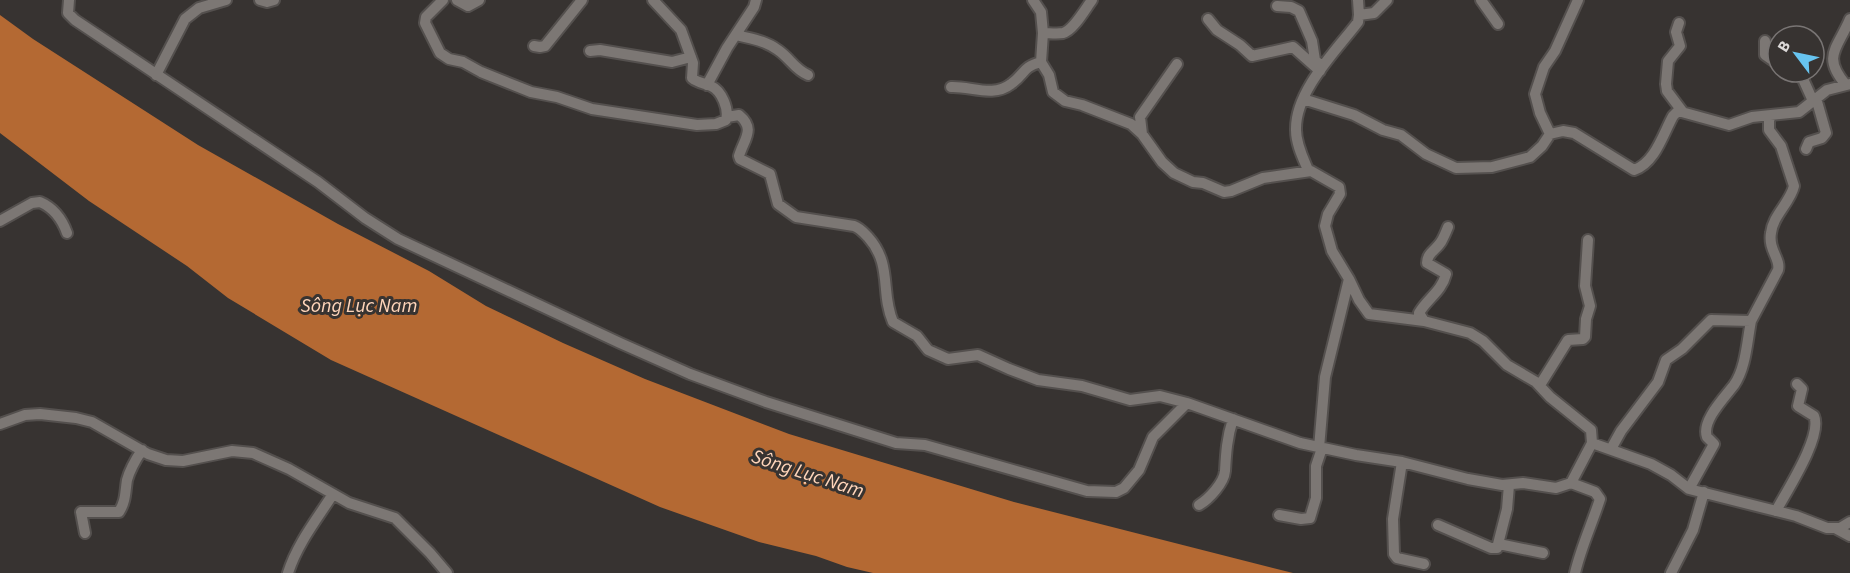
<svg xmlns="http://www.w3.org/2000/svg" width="1850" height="573" viewBox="0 0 1850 573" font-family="'Source Sans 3',sans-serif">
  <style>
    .water { fill: #b46933 }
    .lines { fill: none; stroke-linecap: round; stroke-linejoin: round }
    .minor-casing { stroke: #54504e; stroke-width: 14 }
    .minor { stroke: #7c7774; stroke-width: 10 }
    .labels { text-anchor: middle; stroke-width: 6; stroke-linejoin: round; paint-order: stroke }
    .water-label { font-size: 20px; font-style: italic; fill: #ffd5ba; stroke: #373331 }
  </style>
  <rect width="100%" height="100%" fill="#373331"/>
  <!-- water -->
  <path class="water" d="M0,15L33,39L198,145L338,224L429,271L486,306L563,343L645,379L789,434L1014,502L1293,573H873L847,567L816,556L759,542L660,507L331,360L228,298L187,266L89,201L0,133Z"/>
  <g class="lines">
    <defs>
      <path id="minor" d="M69,0L68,13L75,20L318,182L365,218L398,239L620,343L690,374L766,402L896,443L925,445L1087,491L1116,492L1124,488L1139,470L1153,437L1187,403L1300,443L1356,455L1402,462L1468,479L1502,485L1523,483L1556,488L1571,483L1592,443L1651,464L1671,475L1689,489L1796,516L1827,528H1840L1850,522
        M260,0L267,2L274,0
        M443,0L426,17L425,23L440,53L449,59L463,62L481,72L531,92L557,97L592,109L697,125L716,124L726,120C729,109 722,91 711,86C704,83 698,83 692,78L693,63L681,30L653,0
        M457,0L468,6L479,0
        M1033,0L1041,12L1043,33L1041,62L1049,75L1053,92L1065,101L1082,105L1131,124L1142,134L1162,162L1174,173L1193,182L1203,183L1224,192L1231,191L1263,178L1311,171L1339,187L1340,194L1328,214L1325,226L1332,251L1349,279L1325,377L1319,448
        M1481,0L1498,24
        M1277,6L1291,7L1299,11L1312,41L1315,60L1322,67
        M1359,15L1374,13L1387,0
        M1208,19L1217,30L1240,45L1252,56L1293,47L1320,71
        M1679,23L1676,32L1680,46L1668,61L1666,84L1667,91L1682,111
        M1043,33C1049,33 1057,34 1063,33C1073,31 1086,8 1092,0
        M736,35C750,38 766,41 778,50C790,58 794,69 808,75
        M1765,41V55L1778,64
        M534,46L540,47L545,46L582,0
        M590,51L600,50L672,62L691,57
        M1794,72L1803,79L1813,101
        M156,75L185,19L199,8L226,0
        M707,85L727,48L754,7L756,0
        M1846,85C1821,56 1838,48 1850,19
        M951,87C971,86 993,98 1011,84C1025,74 1022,67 1041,62
        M1303,99L1354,115L1383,130L1401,135L1426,154L1456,168L1492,167L1530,157L1542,146L1550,134L1540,113L1535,94L1544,67L1555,51L1578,0
        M727,117L739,115C756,129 744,139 739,156L740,159L770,174L778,204L796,217L854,226C860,228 864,233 868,237C893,265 880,292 893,322L917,336L928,350L948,359L978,355L1009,369L1038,380L1082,386L1130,400L1160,396L1187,403
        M1142,134L1140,117L1177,64
        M1550,134L1563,131L1574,133L1634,170C1655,163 1663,134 1673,116L1678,111L1729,125L1752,117L1799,112L1827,90L1850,84
        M1806,149L1809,142L1822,138L1826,133L1816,98
        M1308,170C1303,158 1296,144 1296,130C1295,91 1336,51 1358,22L1359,15L1358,0
        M0,221L32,203L40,202C54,208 62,219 67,233
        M1349,279L1359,300L1369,314L1424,321L1470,333L1483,341L1507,365L1536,382L1550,397L1591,430L1592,443
        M1424,321L1419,313C1427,299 1442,291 1446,274L1427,263C1427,253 1436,250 1441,242C1444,237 1446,232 1448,227
        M1540,385L1568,340L1583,339L1585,337L1586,319L1590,306L1585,286L1588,240
        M0,424L25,415L40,414L76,418L92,422L148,454L166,460L183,461L232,451L253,453L289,469L349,503L395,518L430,553L447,573
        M1611,449L1621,431L1658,382L1666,360L1682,349L1711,320L1751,321L1778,270C1781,259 1768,250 1771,233C1773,215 1790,203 1794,186L1781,146L1769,130V120L1771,116
        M1402,462L1393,519L1394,554L1397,558L1424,564
        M1571,483L1595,492L1600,499C1592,524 1581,547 1575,573
        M1689,489L1714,444L1707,437C1701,421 1725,397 1734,385C1746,368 1747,341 1751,321
        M1199,505C1209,499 1224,483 1225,471C1226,453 1227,437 1233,419
        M1776,511C1786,492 1823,436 1814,416L1798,406L1802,389L1797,384
        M1279,515L1301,519L1310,518L1316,498V466L1322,448
        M1438,525L1491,548H1497L1507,509L1509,485
        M1837,529L1850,536
        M85,533L81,512H119C126,501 125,492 127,480C130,469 136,459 142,450
        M1499,544L1543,553
        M288,573C297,544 317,519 333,494
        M1671,573L1693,530L1704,492"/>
    </defs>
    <!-- minor casing -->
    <use href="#minor" class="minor-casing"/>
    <!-- minor -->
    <use href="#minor" class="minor"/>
  </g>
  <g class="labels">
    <!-- water labels -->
    <g class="water-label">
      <text x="359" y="312">Sông Lục Nam</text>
      <text transform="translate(808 473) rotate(18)" y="7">Sông Lục Nam</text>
    </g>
  </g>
  <!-- north arrow -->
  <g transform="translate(1796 54) rotate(302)"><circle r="28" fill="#373331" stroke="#797574" stroke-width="1.5"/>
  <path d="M0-4.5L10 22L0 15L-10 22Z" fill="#67c4f0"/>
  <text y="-9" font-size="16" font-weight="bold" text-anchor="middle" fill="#dcd9d8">B</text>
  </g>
</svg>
